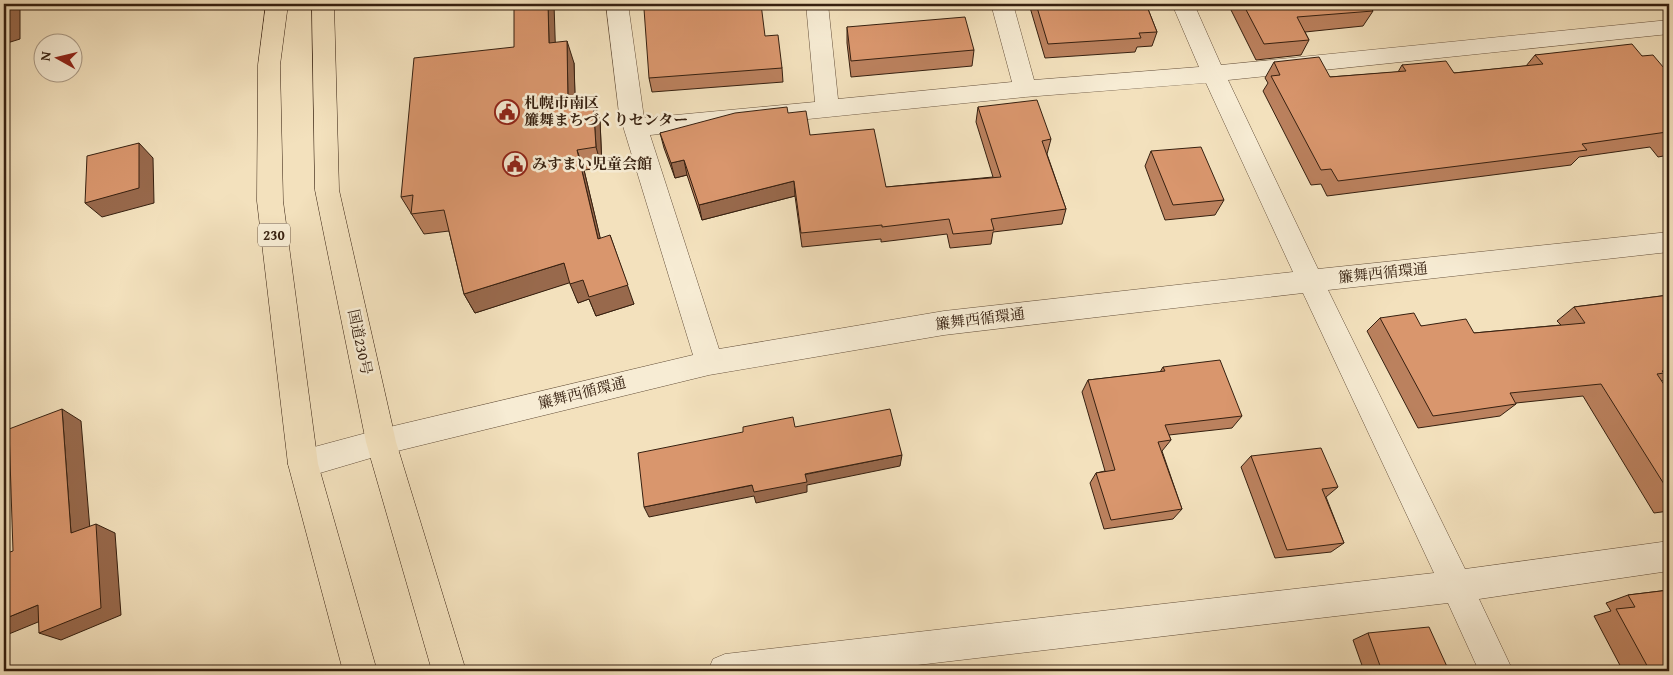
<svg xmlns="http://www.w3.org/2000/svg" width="1673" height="675" viewBox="0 0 1673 675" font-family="'Gentium Book Plus','Noto Serif JP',serif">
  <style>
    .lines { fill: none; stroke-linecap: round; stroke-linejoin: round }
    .minor-casing { stroke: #65503b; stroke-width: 1 }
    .highway-casing { stroke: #362010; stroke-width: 1 }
    .minor { fill: #f7ecd4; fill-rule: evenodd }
    .highway { fill: #f3e1bd; fill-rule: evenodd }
    .wall { fill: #bb815e; stroke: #362010 }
    .shaded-wall { fill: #98694c; stroke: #362010 }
    .building { fill: #d9966d; stroke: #362010 }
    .labels { text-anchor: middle; stroke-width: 5; stroke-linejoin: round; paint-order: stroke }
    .shield { fill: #f7ecd4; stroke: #705d4b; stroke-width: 1 }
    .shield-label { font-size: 14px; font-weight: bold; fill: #362010 }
    .poi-label { font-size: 15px; font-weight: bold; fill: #362010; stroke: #f7ecd4; text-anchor: start }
    .street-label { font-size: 15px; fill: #362010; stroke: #f7ecd4 }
  </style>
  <rect width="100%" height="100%" fill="#f3e1bd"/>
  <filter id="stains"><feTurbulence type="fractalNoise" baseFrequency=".004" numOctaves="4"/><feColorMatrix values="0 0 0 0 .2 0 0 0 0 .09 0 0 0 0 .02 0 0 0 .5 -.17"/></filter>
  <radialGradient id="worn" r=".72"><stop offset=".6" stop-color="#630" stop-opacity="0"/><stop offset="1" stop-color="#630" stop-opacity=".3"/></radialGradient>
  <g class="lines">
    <defs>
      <path id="minor" d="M606,4H628L644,118L815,102L806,4H828L838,99L1012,82L991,4H1013L1034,80L1199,67L1172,4H1194L1221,65L1669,20V34L1228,80L1318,269L1669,232V252L1328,290L1465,569L1669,541V571L1479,599L1513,671H1479L1448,603L866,671H708L713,659L725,654L1434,573L1303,293L944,335L709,375L381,455L303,478L292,474L288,464L292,454L303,450L381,429L693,355L619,113ZM1206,83L1293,272L944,311L719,349L650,135L1025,97Z"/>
      <path id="highway" d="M266,4H288L280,65L283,201L318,464L377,671H343L288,464L257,201L258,65Z
        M312,4H334L339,190L396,442L466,671H432L366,442L315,190Z"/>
    </defs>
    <!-- minor casing -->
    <use href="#minor" class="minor-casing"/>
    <!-- highway casing -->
    <use href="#highway" class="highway-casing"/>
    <!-- minor -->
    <use href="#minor" class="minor"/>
    <!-- highway -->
    <use href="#highway" class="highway"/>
  </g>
  <!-- wall -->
  <path class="wall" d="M1029,4H1146L1157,32L1152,46L1137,47L1135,52L1045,58Z
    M1228,4H1368L1373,11L1363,26L1305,32L1309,40L1301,55L1256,60Z
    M847,27L974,50L972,66L851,77L847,43Z
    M765,36L782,68L783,82L652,92L649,78Z
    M555,42L574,63L575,101L600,120L602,168L584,170L600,238L634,304L596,316L589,299L578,303L570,282L475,313L464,294L449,231L424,234L401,197Z
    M1535,55L1642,56L1669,74V155L1658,157L1650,147L1579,157L1571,165L1327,196L1321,184L1311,185L1263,91L1268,83L1265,78L1274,62L1330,77L1398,72L1402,65L1454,73L1526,66Z
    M978,107L1051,139L1047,154L1066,209L1062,224L993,232L991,244L950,248L947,234L881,242V239L802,247L795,196L702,220L687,175L675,178L664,148L660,133L788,113L810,135L886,187L993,177L976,122Z
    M1151,151L1224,200L1215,215L1165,220L1145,166Z
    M1669,295V380L1661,381L1669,392V511L1654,513L1583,396L1516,403V404L1500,416L1418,428L1367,331L1380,318L1421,326L1474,333L1561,325L1557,321L1574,307Z
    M1163,367L1242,416L1232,428L1169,435L1171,440L1162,451L1182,509L1173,519L1104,529L1090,483L1096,473L1105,471L1082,392L1088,380L1160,372Z
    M1251,456L1338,487L1326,497L1344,543L1331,552L1275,558L1241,467Z
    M1669,590V671H1623L1594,616L1611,611L1606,603L1628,595Z
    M1368,633L1449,671H1364L1353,640Z"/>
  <!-- shaded-wall -->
  <path class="shaded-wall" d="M5,4H20V39L4,44Z
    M548,4H554L556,65L549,43Z
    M567,41L574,63L576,123L568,102Z
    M593,99L600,120L602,168L596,147Z
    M139,143L153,158L154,203L102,217L85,203Z
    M577,150L584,170L605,258L598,239Z
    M684,160L687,175L675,178L671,163Z
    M794,181L795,196L702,220L699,205Z
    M610,235L634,304L596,316L589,299L578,303L570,284Z
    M564,263L572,282L475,313L464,294Z
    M62,409L81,421L91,542L71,533Z
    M902,455L900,466L807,485V492L756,503L754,496L649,517L644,507Z
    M96,524L115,533L121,615L61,640L39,633Z
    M38,605L60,613L4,636V619Z"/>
  <!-- building -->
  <path class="building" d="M4,4H5V23H4Z
    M514,4H548L549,43L567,41L568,102L593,99L596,147L577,150L598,239L610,235L628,285L589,297L583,280L570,284L564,263L464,294L444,210L411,214L413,195L401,197L414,58L514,47Z
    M656,4H761L765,36L778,35L782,68L649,78L644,9L656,8Z
    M1036,4H1146L1157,32L1139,33L1141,38L1048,44Z
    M1243,4H1368L1373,11L1297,17L1309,40L1264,44Z
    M965,17L974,50L851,61L847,27Z
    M1632,44L1642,56L1653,55L1669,74V134L1667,132L1582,144L1587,150L1338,181L1331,169L1321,170L1271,76L1280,75L1274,62L1319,57L1330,77L1406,71L1402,65L1446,61L1454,73L1543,64L1535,55Z
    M1037,100L1051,139L1042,141L1066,209L991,219L994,230L953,234L949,219L882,227V225L801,233L794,181L699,205L684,160L671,163L660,133L735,113L787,107L788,113L806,111L810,135L874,129L886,187L1001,177L978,107Z
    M139,143V188L85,203L87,156Z
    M1201,147L1224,200L1173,205L1151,151Z
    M1669,295V370L1662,371L1664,373L1657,374L1669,392V492L1601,384L1510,393L1516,404L1433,416L1380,318L1414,313L1421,326L1466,319L1474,333L1585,323L1574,307Z
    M1220,360L1242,416L1165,425L1171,440L1158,442L1182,509L1111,520L1096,473L1115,470L1088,380L1165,371L1163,367Z
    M62,409L71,533L96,524L101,608L39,633L38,605L4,619V554L13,551L9,429Z
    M890,409L902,455L805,474L807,482L754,492L752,485L644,507L638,453L743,432V427L793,417L795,427Z
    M1321,448L1338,487L1322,489L1344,543L1287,550L1251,456Z
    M1669,590V671H1650L1616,609L1635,607L1628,595Z
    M1429,627L1449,671H1382L1368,633Z"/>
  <!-- icons -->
  <defs>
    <symbol id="civic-ring" viewBox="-11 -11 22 22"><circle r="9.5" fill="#f7ecd4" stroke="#8f2418" stroke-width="1.5"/><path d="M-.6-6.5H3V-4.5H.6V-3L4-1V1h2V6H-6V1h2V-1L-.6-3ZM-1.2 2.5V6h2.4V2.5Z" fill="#8f2418"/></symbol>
  </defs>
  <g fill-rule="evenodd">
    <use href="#civic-ring" x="493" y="98" width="28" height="28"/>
    <use href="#civic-ring" x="501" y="150" width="28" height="28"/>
  </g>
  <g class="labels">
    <!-- shield labels -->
    <rect class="shield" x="258" y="223.5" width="32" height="23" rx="4"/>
    <g class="shield-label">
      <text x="274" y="240">230</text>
    </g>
    <!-- poi labels -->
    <g class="poi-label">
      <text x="524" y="108">札幌市南区<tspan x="524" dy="17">簾舞まちづくりセンター</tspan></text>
      <text x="532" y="169">みすまい児童会館</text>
    </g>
    <!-- street labels -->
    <g class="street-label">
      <text transform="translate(1383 273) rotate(-6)" y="5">簾舞西循環通</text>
      <text transform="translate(980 319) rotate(-7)" y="5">簾舞西循環通</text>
      <text transform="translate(360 342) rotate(78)" y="5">国道230号</text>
      <text transform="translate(582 393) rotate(-14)" y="5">簾舞西循環通</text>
    </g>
  </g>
  <!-- margin -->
  <rect width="1673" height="675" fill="none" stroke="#f3e1bd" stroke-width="20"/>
  <rect x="5" y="5" width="1663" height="665" fill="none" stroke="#362010" stroke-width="2.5"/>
  <rect x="10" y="10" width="1653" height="655" fill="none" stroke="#362010"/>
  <!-- north arrow -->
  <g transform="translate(58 58) rotate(278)"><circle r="24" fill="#f7ecd4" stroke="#aa9a86"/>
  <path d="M0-4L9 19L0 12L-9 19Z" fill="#8f2418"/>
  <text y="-8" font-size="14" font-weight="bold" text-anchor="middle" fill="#362010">N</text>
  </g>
  <rect width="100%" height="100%" filter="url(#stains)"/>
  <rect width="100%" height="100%" fill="url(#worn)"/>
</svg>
